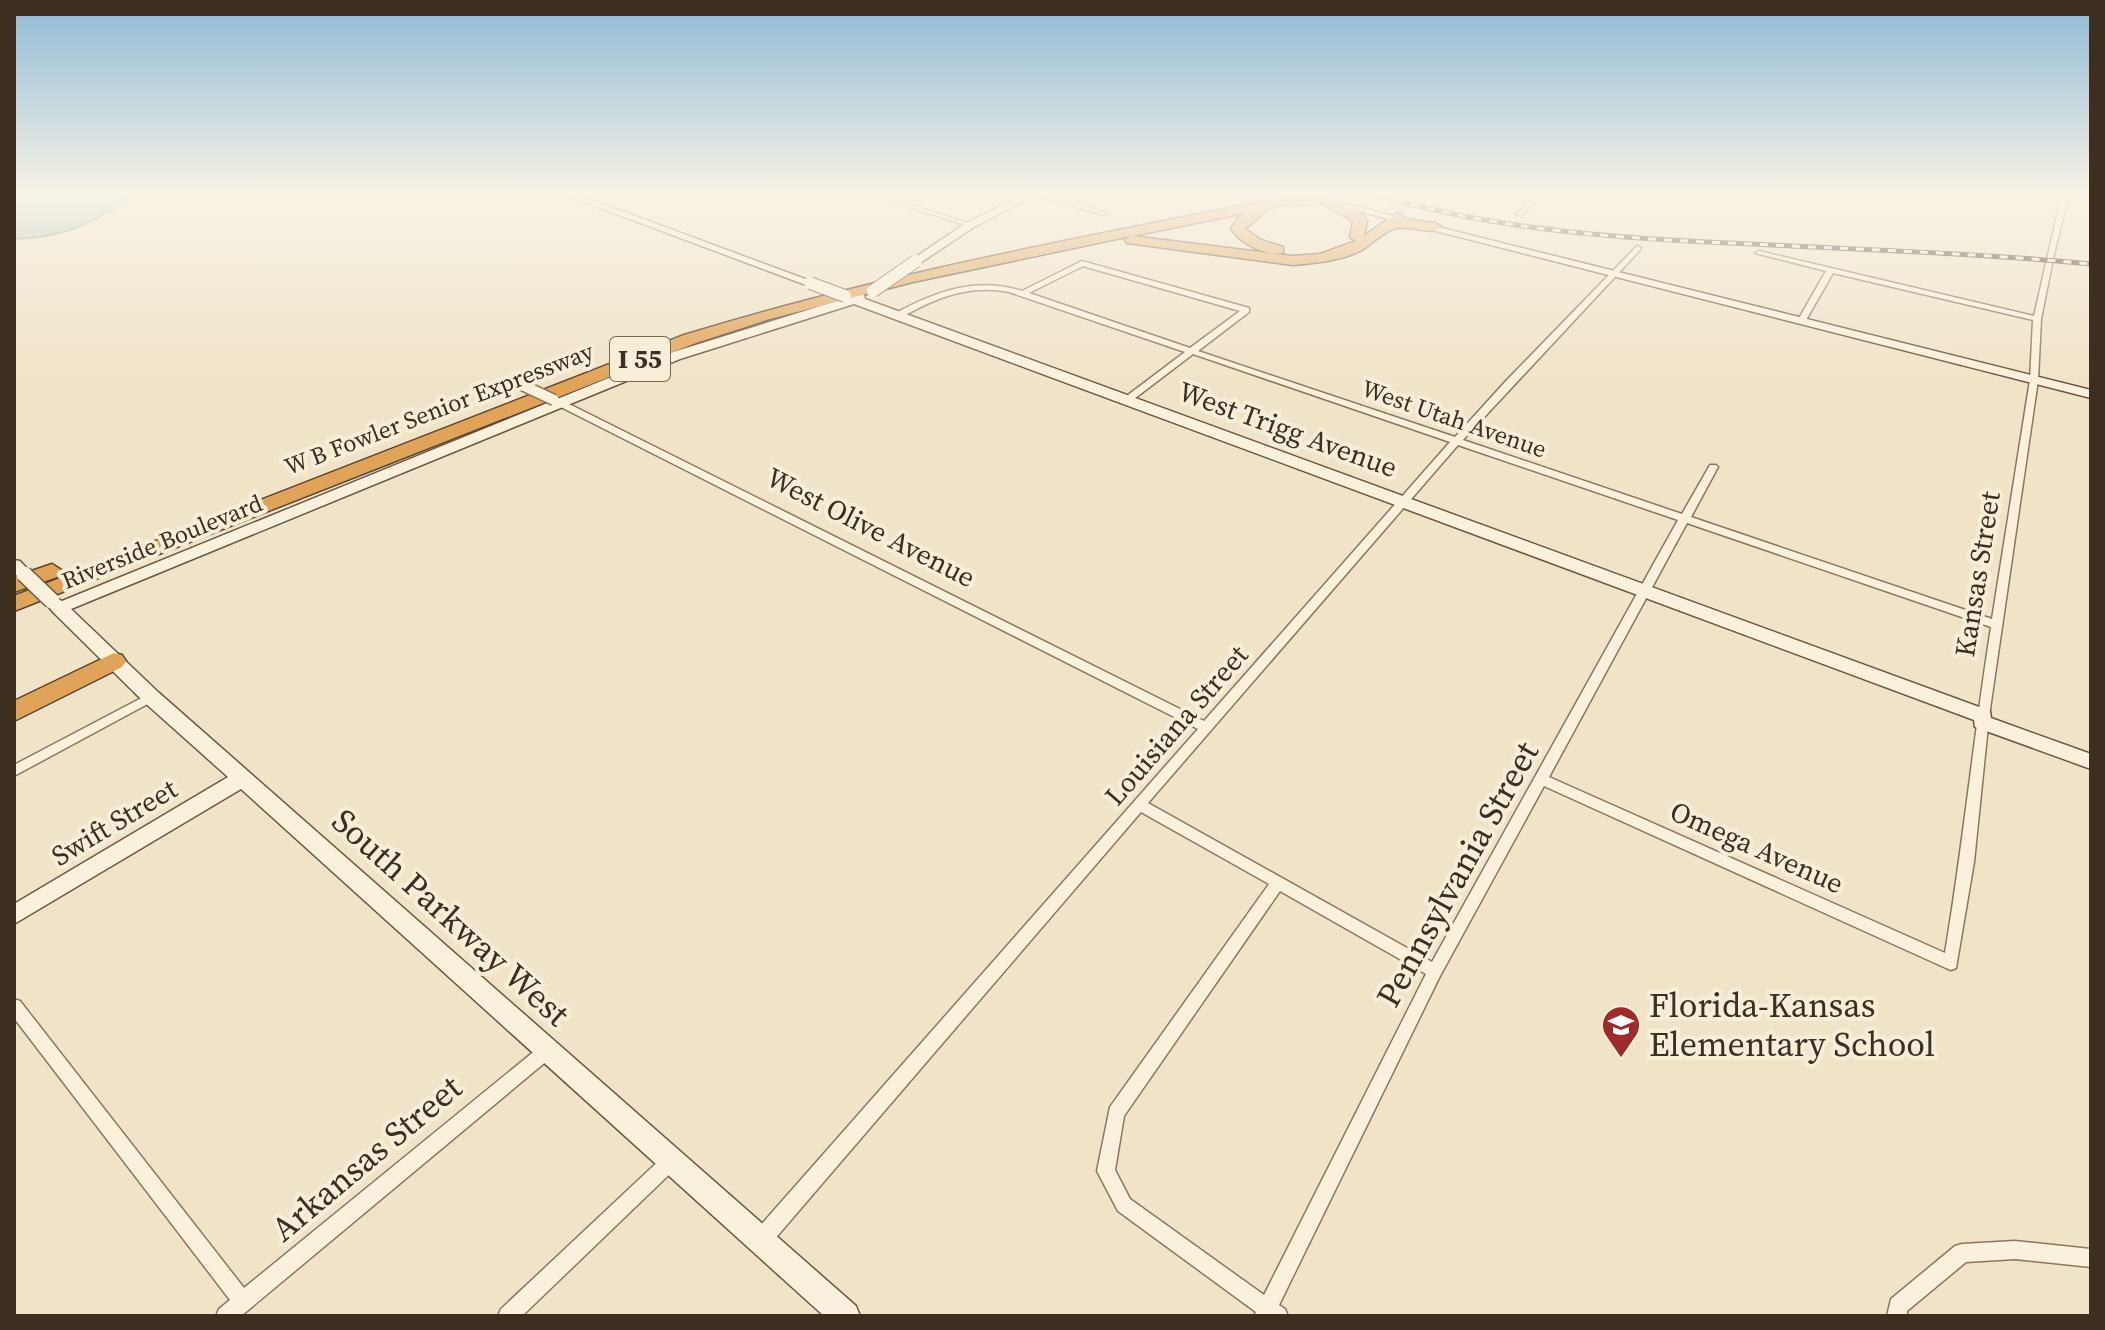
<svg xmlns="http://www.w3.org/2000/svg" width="2105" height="1330" viewBox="0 0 2105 1330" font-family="'Source Serif 4',serif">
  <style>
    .water { fill: #a9c4bc; stroke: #6f938a; stroke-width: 2 }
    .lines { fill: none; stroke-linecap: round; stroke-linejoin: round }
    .street-casing { stroke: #8d765c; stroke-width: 3 }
    .secondary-casing { stroke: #6f573f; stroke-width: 3 }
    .highway-casing { stroke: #5b4430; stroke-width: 3 }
    .street { fill: #faf1dc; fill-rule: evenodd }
    .secondary { fill: #faf1dc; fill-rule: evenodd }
    .highway { fill: #e0a458; fill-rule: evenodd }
    .rail-casing { stroke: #3d2e20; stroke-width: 5 }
    .rail { stroke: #f7eed8; stroke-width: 3; stroke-dasharray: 8; stroke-linecap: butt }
    .street-bridge-casing { stroke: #8d765c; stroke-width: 13; stroke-linecap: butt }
    .secondary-bridge-far1-casing { stroke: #6f573f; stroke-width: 14; stroke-linecap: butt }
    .secondary-bridge-casing { stroke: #6f573f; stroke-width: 18; stroke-linecap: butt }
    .highway-bridge-casing { stroke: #5b4430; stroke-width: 17; stroke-linecap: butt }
    .street-bridge { stroke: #faf1dc; stroke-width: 10 }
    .secondary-bridge-far1 { stroke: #faf1dc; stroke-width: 12 }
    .secondary-bridge { stroke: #faf1dc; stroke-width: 15 }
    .highway-bridge { stroke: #e0a458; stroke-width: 15 }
    .labels { text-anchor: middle; stroke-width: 8; stroke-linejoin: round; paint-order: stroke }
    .far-street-label { font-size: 24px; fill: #3d2e20; stroke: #f7eed8 }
    .shield { fill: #f7eed8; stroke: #756857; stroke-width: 2 }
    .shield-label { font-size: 26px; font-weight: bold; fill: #3d2e20 }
    .street-label { font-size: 28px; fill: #3d2e20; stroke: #f7eed8 }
    .near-street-label { font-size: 34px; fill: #3d2e20; stroke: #f7eed8 }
    .near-poi-label { font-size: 34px; fill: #3d2e20; stroke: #f7eed8; text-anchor: start }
  </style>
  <rect width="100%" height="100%" fill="#f0e4c8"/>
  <!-- water -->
  <path class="water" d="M14,196H127L125,201C86,227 61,237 14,239Z"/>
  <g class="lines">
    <defs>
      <path id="street" d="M875,196H883L974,225L968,226Z
        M1037,196H1046L1107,213L1104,215Z
        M1536,196H1542L1521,215H1517V213Z
        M2033,196H2045L2061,198L2062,196H2068L2053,259L2041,319L2038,380L1989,716L1974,862L1956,968L1951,970L1946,968L1544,786L1440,976L1279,1305L1285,1309L1288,1316H1254L1256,1312L1118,1211L1097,1171L1110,1107L1269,884L1141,812L767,1248L760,1250L753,1248L751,1241L753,1234L1198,729L551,402V398H557L1204,721L1450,442L1193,354L1130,402H1124V398L1185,352L1009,292C969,284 935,298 900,318H894V314C934,292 976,276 1022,291L1082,261L1249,308V312L1198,351L1455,437L1505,382L1637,246L1641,248L1640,250L1463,440L1682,514L1710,465H1716L1718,467L1691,517L1992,619L2030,380L2033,320L1833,273L1806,320L1802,322L1798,320L1826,271L1755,253L1759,251L2034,316L2060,202ZM1083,266L1240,311L1190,348L1029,293ZM1458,445L1678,520L1432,962L1148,803ZM1687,523L1991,627C1974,735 1963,845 1945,953L1549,777ZM1280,891L1426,974L1264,1295L1130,1199L1115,1170L1124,1116Z
        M151,693L157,697L155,700L14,776V765Z
        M14,999L20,1001L244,1288L542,1045L548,1042L554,1045L556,1050L554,1055L241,1316H216L219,1309L230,1300L14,1018Z
        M671,1152L677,1155L680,1161L677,1167L522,1316H498L501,1309L665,1155Z
        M2015,1241L2091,1249V1267L2015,1259L1966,1262L1907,1311V1316H1887L1891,1299L1955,1246L1962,1244Z"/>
      <path id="secondary" d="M568,196H581L816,283L806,285Z
        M1021,196H1033L974,227L920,263L910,261L966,223Z
        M1314,196L2091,390V398L1314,200Z
        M845,292L864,295L865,299L1990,711L1991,718L2091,754V769L1975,727L1974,720L854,304L680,359L71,609L158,692L856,1306L860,1316H824L241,789L14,924V904L228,777L144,702L53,612L44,601L46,597L52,596L62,601L670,353L843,299L839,296Z
        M14,560L20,561L32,574L30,578L24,579L14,574Z"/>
      <path id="highway" d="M1291,196L1296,197V203L1269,208L1245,229L1261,240L1283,247V253C1264,256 1242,244 1231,229L1238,218L1246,213L1132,236L1293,256L1320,254L1356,241L1350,237L1353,221L1319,202L1317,199L1322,196L1358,210L1367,221L1364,236L1397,213L1402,214L1403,219L1435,223L1442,227C1429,237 1409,223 1393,229C1382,233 1372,244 1362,250C1341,261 1316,263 1293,265L1127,243L1125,240L1131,236L913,282L770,319L696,343L14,611V596L684,335C883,274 1087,236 1291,196Z
        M52,564L63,571L60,576L14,592V577Z
        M114,653L122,655L126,661L122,667L14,721V701Z"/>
    </defs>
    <!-- street casing -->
    <use href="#street" class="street-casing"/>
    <!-- secondary casing -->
    <use href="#secondary" class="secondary-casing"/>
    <!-- highway casing -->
    <use href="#highway" class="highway-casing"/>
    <!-- street -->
    <use href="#street" class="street"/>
    <!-- secondary -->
    <use href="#secondary" class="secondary"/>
    <!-- highway -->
    <use href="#highway" class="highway"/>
    <defs>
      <path id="rail" d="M1380,196C1501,231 1626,239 1752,244C1865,250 1978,253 2091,264"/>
    </defs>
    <!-- rail casing -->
    <use href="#rail" class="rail-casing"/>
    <!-- rail -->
    <use href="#rail" class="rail"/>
    <defs>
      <path id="street-bridge" d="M520,384L554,400"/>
      <path id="secondary-bridge-far1" d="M810,283L845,296
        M873,291L916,261"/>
      <path id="secondary-bridge" d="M24,574L52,601"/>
      <path id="highway-bridge" d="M1291,200L1312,196"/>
    </defs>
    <!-- street-bridge casing -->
    <use href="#street-bridge" class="street-bridge-casing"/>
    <!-- secondary-bridge-far1 casing -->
    <use href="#secondary-bridge-far1" class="secondary-bridge-far1-casing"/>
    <!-- secondary-bridge casing -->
    <use href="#secondary-bridge" class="secondary-bridge-casing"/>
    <!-- highway-bridge casing -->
    <use href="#highway-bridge" class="highway-bridge-casing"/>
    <!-- street-bridge -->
    <use href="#street-bridge" class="street-bridge"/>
    <!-- secondary-bridge-far1 -->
    <use href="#secondary-bridge-far1" class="secondary-bridge-far1"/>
    <!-- secondary-bridge -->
    <use href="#secondary-bridge" class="secondary-bridge"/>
    <!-- highway-bridge -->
    <use href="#highway-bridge" class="highway-bridge"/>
  </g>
  <!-- sky -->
  <linearGradient id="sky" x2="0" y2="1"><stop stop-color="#8fbad6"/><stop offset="0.51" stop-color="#f8f3e6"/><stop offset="1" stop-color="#f8f3e6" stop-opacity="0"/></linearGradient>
  <rect width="2105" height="382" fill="url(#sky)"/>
  <!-- icons -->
  <defs>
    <symbol id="school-pin" viewBox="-11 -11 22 30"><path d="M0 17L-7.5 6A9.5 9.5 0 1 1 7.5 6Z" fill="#9e2a2b" stroke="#f7eed8"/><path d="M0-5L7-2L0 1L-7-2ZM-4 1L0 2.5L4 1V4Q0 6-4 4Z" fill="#fff"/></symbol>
  </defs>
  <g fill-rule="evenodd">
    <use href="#school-pin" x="1599" y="1003" width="44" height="60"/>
  </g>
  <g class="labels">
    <!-- far-street labels -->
    <g class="far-street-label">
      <text transform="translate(439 409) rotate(-21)" y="8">W B Fowler Senior Expressway</text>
      <text transform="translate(1454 419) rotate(19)" y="8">West Utah Avenue</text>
      <text transform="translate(162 542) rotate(-22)" y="8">Riverside Boulevard</text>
    </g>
    <!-- shield labels -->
    <rect class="shield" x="610" y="337" width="60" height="44" rx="6"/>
    <g class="shield-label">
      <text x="640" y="368">I 55</text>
    </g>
    <!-- street labels -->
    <g class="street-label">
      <text transform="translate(1288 429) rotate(20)" y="10">West Trigg Avenue</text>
      <text transform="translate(871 527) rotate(27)" y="10">West Olive Avenue</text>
      <text transform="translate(1977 574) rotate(-81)" y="10">Kansas Street</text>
      <text transform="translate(1176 725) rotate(-49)" y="10">Louisiana Street</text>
      <text transform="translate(114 822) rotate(-31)" y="10">Swift Street</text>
      <text transform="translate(1757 847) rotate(24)" y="10">Omega Avenue</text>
    </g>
    <!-- near-street labels -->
    <g class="near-street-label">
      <text transform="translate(1457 874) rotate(-61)" y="12">Pennsylvania Street</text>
      <text transform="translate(451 917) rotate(42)" y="12">South Parkway West</text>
      <text transform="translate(366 1158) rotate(-40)" y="12">Arkansas Street</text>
    </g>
    <!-- near-poi labels -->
    <g class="near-poi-label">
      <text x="1649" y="1017">Florida-Kansas<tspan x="1649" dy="39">Elementary School</tspan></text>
    </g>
  </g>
  <!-- border -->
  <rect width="2105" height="1330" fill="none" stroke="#3d2e20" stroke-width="32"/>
</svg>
